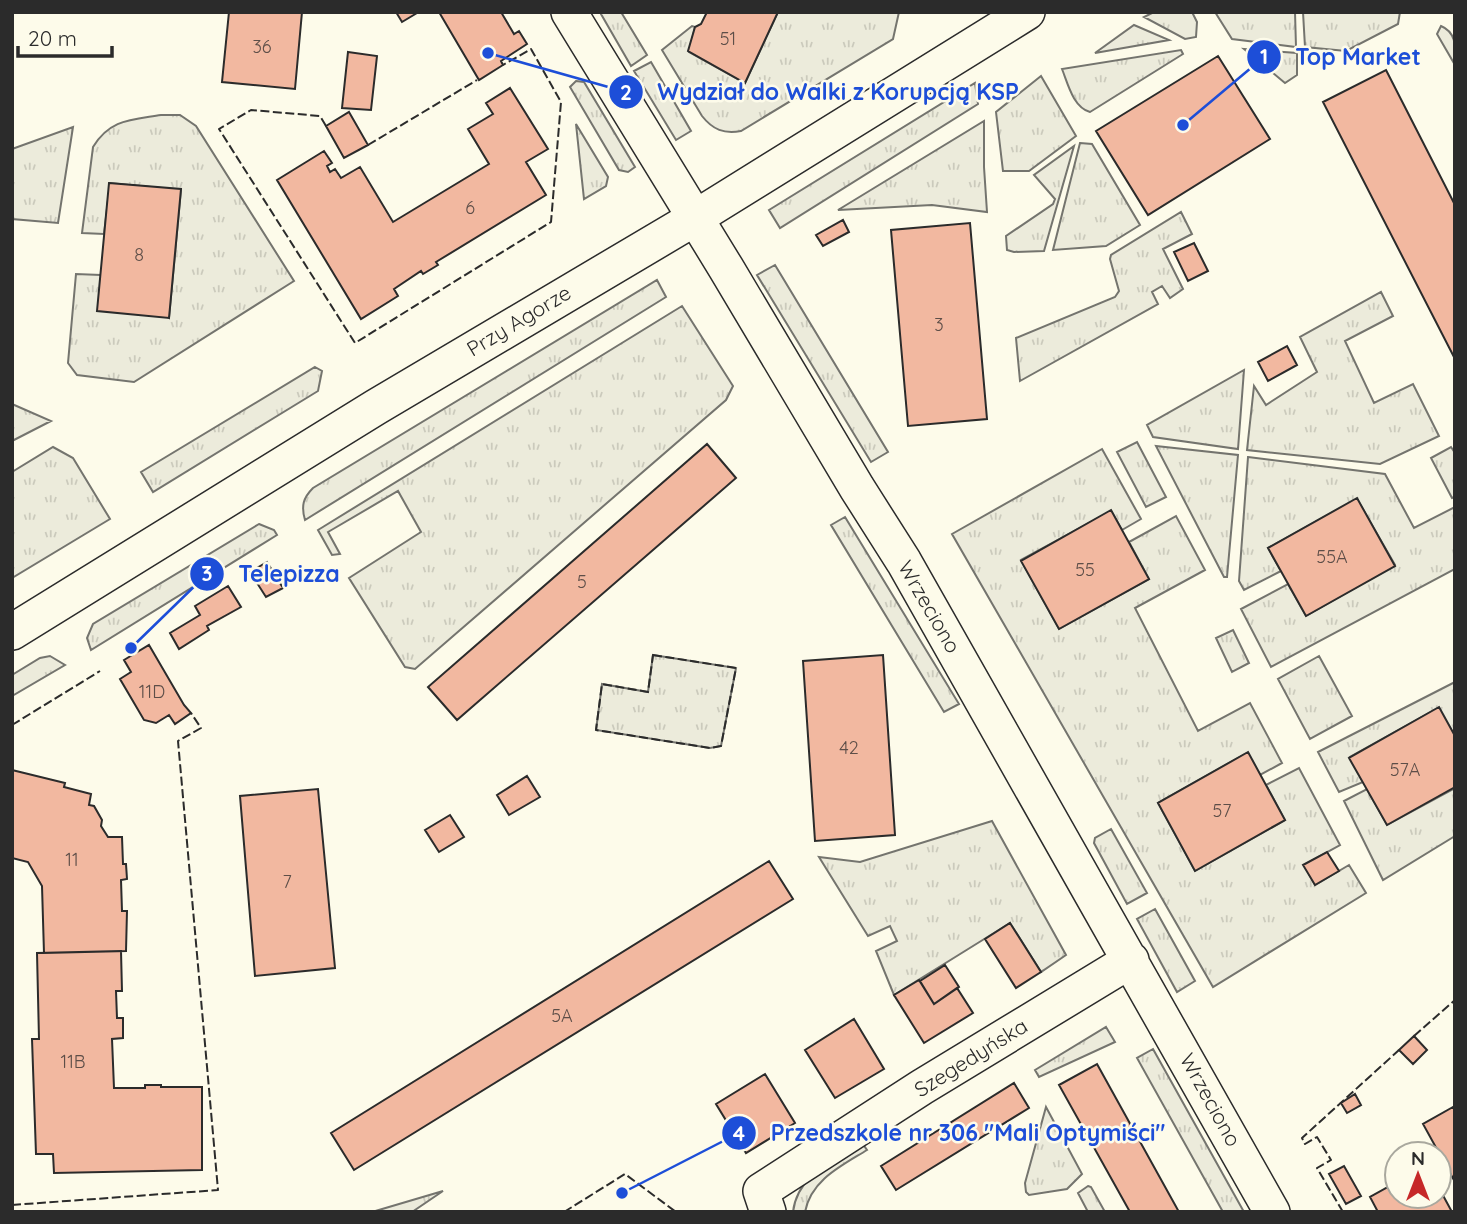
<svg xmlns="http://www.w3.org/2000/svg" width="1467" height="1224" viewBox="0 0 1467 1224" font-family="Quicksand,sans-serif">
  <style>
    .grass { fill: url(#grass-tufts); stroke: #74746e; stroke-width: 2 }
    .building { fill: #f2b8a0; stroke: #2b2b2b; stroke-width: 2 }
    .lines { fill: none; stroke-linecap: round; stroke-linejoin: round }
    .minor-casing { stroke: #2b2b2b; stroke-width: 38 }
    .minor { stroke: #fdfbea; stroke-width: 35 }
    .fence { stroke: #2b2b2b; stroke-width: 2; stroke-dasharray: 9 3.5; stroke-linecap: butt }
    .labels { text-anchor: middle; stroke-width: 5; stroke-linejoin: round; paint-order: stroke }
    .number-label { font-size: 18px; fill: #5d4e48 }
    .street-label { font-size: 21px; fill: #2b2b2b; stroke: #fdfbea }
    .leader { fill: none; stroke: #1d4ed8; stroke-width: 2.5 }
    .callout-dot { fill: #1d4ed8; stroke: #fdfbea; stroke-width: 2.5 }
    .mark-label { font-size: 21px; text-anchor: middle; font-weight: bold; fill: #fff }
    .callout-label { font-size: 23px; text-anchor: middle; font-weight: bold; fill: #1d4ed8; stroke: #fdfbea; stroke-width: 5; stroke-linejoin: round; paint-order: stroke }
  </style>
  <defs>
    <pattern id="grass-tufts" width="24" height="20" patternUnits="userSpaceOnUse" patternTransform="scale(1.75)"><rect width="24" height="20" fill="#ecebdb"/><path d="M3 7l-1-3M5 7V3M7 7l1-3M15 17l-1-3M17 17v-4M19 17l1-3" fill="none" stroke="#cbcabc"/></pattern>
  </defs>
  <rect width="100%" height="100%" fill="#fdfbea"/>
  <!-- grass -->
  <path class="grass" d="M604,12H621L647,55L631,66L601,14Z
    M778,12H899L893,39L741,131C724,134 713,130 702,116L662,50L692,26L695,27L689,52L745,83Z
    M1154,12H1192L1197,22L1196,37L1185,39L1144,17Z
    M1215,12H1295L1296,47L1232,39Z
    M1303,12H1400L1398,24L1346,51L1305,47Z
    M1134,25L1169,40L1095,53Z
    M1441,26C1458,33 1455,50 1455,65L1437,34Z
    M1244,49L1297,53V75L1285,83Z
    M1181,50L1183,54L1090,112C1073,107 1068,84 1062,69Z
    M651,62L691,131L676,140L634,71Z
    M1041,76L1076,136L1029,171H1003L996,112Z
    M576,81L584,82L635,167L628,172L619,170L570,87Z
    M975,83L978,104L780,228L769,210Z
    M161,115H180L196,126L294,281L134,382L77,375L68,363L76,274L101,275L169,318L181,190L110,183L104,234L82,233L93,147C110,119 131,120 161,115Z
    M984,121V167L987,212L932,205L838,210Z
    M576,124L608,177L606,186L584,199Z
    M73,127L58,223L12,219V149Z
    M1080,143L1092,144L1140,225L1106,246L1053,250Z
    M1074,146L1044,251L1014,252L1007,250L1006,236L1053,204L1055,199L1034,175Z
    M1181,212L1192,234L1163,249L1183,289L1170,298L1162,286L1152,292L1158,304L1020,381L1016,338L1115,297L1119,291L1110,259L1111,255Z
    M775,265L888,452L871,462L757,275Z
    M657,280L666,297L305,520C301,506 303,498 313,488Z
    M1381,292L1393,316L1345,341L1374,403L1413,384L1439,436L1380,464L1247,450L1254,386L1266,405L1317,372L1300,337Z
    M682,306L733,386L726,400L415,669L405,667L349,578L421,532L398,491L328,532L340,554L332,555L318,530Z
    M315,367L322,371L318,391L153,492L141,472Z
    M1244,370L1238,449L1153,437L1147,425Z
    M12,404L51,421L12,441Z
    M1137,442L1166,497L1146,507L1117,452Z
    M1156,446L1238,455L1227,577H1224Z
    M53,447L73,458L110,519L12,578V472Z
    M1451,447L1455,453V497L1452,498L1431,458Z
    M1102,449L1141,519L1122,530L1111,511L1021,560L1059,629L1149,579L1129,542L1176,516L1205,570L1135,608L1198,731L1250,703L1282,763L1260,775L1247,753L1158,803L1195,871L1285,820L1266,785L1299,768L1340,845L1304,865L1315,885L1349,865L1366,893L1213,987L952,534Z
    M1248,457L1385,474L1414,528L1455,507V569L1271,667L1241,609L1288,584L1306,616L1395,565L1357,499L1268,548L1281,571L1244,590L1239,581Z
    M845,517L959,704L944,712L831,525Z
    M259,524L274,530L277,535L91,650L87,638L93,624Z
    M1233,630L1249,663L1232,672L1216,638Z
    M653,655L736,668L721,746L710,748L596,730L602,684L648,692Z
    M50,656L65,665L12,696V675L40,658Z
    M1319,656L1352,716L1310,739L1278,679Z
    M1455,682V736L1438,708L1350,757L1363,782L1339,792L1318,752Z
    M1455,788V836L1383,880L1344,801L1367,789L1387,825Z
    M992,821L1066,955L1041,972L1010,923L894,995L876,951L897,941L890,926L868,936L819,857L860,862Z
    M1111,829L1147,893L1127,904L1094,843L1095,838Z
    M1155,909L1195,981L1177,992L1137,919Z
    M1106,1027L1115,1042L1039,1077L1035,1070Z
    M1153,1049L1244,1212H1223L1137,1058Z
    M1046,1107L1082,1174L1067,1189L1029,1195L1026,1192L1025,1183Z
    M860,1140L867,1150C841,1166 811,1180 805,1212H793C797,1176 833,1159 860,1140Z
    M1088,1186L1091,1187L1105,1212H1088L1078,1193Z
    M443,1191L412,1212H372Z"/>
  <!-- building -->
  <path class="building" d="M229,12H302L295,89L222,82Z
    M396,12H417V13L402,22Z
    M439,12H501L514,34L519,31L527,44L501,61L503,65L479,80Z
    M707,12H778L745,83L688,51L695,27L701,24Z
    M348,52L377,56L371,110L342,108Z
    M1218,56L1270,139L1148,215L1096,131Z
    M1386,70L1455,205V359L1323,102Z
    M510,88L548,149L526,162L546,195L436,262L438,265L423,274L421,271L394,289L398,296L361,319L277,180L324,151L332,163L327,166L330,172L335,169L341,178L360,167L393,222L489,164L468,129L493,114L486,103Z
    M349,112L368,145L344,158L326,126Z
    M109,183L181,189L169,318L97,311Z
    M843,220L849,232L823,246L816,235Z
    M970,223L987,419L908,426L891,230Z
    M1194,243L1208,271L1188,281L1174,252Z
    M1287,346L1297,365L1268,381L1258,362Z
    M707,444L736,478L457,720L428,687Z
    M1357,498L1395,566L1306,616L1268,548Z
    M1111,510L1149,579L1059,629L1021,561Z
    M267,562L283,588L266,597L250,572Z
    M228,586L241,607L207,626L209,630L179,649L170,633L200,615L195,606Z
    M149,645L184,705L191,713L175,724L169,715L156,723L144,720L120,679L131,672L124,660Z
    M883,655L895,835L815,841L803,661Z
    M1439,707L1455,736V787L1387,825L1349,758Z
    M1248,752L1285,820L1195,871L1158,803Z
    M12,770L65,783L64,787L91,794L89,805L94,806L102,820L101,826L108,837H122L123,864H126L127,879L121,880L122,911H127L126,951L44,953L42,886L28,862L12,858Z
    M527,776L540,797L509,815L497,795Z
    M318,789L335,968L255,976L240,796Z
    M450,815L464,837L439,852L425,830Z
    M1327,852L1339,871L1315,885L1303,865Z
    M769,861L793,899L354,1170L331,1133Z
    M1010,923L1041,972L1016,988L985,939Z
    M121,951L122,991H116L117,1018H123V1038L112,1039L114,1088H145V1085H161V1087H202V1170L54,1173L53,1154H36L32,1039H39L37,953Z
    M945,965L959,987L934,1004L920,981Z
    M919,980L934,1004L957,988L973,1013L924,1043L894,995Z
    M854,1019L884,1069L835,1098L805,1050Z
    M1414,1036L1427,1050L1413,1064L1399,1050Z
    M1097,1064L1179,1212H1130L1059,1085Z
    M765,1074L795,1123L746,1153L716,1104Z
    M1014,1083L1029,1108L896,1190L881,1166Z
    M1355,1094L1361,1105L1347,1113L1341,1103Z
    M1453,1107L1455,1110V1182L1423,1124Z
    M1344,1166L1361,1196L1346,1204L1329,1174Z
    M1397,1182V1196H1439V1188L1452,1212H1378L1370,1197Z"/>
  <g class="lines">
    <defs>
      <path id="minor" d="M569,12L726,268L857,488L904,562L1272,1212
        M12,632L376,407L695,218L1027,12
        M768,1212L761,1191L922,1087L1131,960"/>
    </defs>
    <!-- minor casing -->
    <use href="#minor" class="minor-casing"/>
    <!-- minor -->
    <use href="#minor" class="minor"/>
    <!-- fence -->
    <path class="fence" d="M326,126L320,116L251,110L219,129L355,343L551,222L561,102L531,49L503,65
      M368,145L477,80
      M653,655L736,668L721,746L710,748L596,730L602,684L648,692Z
      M12,725L100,671
      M1414,1036L1455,1000
      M12,1205L218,1190L178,741L201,728L191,713
      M564,1212L625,1174L676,1212
      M1343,1212L1317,1168L1331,1160L1317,1137L1305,1144L1302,1138L1399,1050"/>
  </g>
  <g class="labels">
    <!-- number labels -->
    <g class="number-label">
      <text x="728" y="45">51</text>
      <text x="262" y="53">36</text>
      <text x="470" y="214">6</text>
      <text x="139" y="261">8</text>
      <text x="939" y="331">3</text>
      <text x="1332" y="563">55A</text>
      <text x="1085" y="576">55</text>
      <text x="582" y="588">5</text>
      <text x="152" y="698">11D</text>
      <text x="849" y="754">42</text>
      <text x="1405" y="776">57A</text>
      <text x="1222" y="817">57</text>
      <text x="72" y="866">11</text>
      <text x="287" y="888">7</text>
      <text x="562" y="1022">5A</text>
      <text x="73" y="1068">11B</text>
    </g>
    <!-- street labels -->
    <g class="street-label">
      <text transform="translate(519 321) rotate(-31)" y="7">Przy Agorze</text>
      <text transform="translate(929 607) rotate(60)" y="7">Wrzeciono</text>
      <text transform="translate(971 1058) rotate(-32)" y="7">Szegedyńska</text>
      <text transform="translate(1210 1100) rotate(61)" y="7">Wrzeciono</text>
    </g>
  </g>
  <!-- callouts -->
  <path class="leader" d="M1183 125L1264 57M488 53L626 92M131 648L207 574M622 1193L739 1133"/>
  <g class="callout-dot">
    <circle cx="1183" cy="125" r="7"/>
    <circle cx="488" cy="53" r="7"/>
    <circle cx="131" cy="648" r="7"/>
    <circle cx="622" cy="1193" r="7"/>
    <circle cx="1264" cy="57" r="18"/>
    <circle cx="626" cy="92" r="18"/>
    <circle cx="207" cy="574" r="18"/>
    <circle cx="739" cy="1133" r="18"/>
  </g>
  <g class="mark-label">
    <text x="1264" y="64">1</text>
    <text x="626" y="100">2</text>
    <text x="207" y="581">3</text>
    <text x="739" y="1141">4</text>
  </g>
  <g class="callout-label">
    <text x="1358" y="65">Top Market</text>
    <text x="838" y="100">Wydział do Walki z Korupcją KSP</text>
    <text x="289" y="582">Telepizza</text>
    <text x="968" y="1141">Przedszkole nr 306 "Mali Optymiści"</text>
  </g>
  <!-- border -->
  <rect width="1467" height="1224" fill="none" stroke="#2b2b2b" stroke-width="28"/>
  <!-- north arrow -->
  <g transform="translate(1418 1175)"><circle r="33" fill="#fdfbea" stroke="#a9a89e" stroke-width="2"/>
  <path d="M0-5L12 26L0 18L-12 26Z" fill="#c62828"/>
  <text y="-10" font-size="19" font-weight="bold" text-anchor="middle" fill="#2b2b2b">N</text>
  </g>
  <!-- scale -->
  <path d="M18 46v10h94v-10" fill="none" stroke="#2b2b2b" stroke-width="3.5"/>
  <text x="28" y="46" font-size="21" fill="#2b2b2b" stroke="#fdfbea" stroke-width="5" paint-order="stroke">20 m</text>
</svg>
